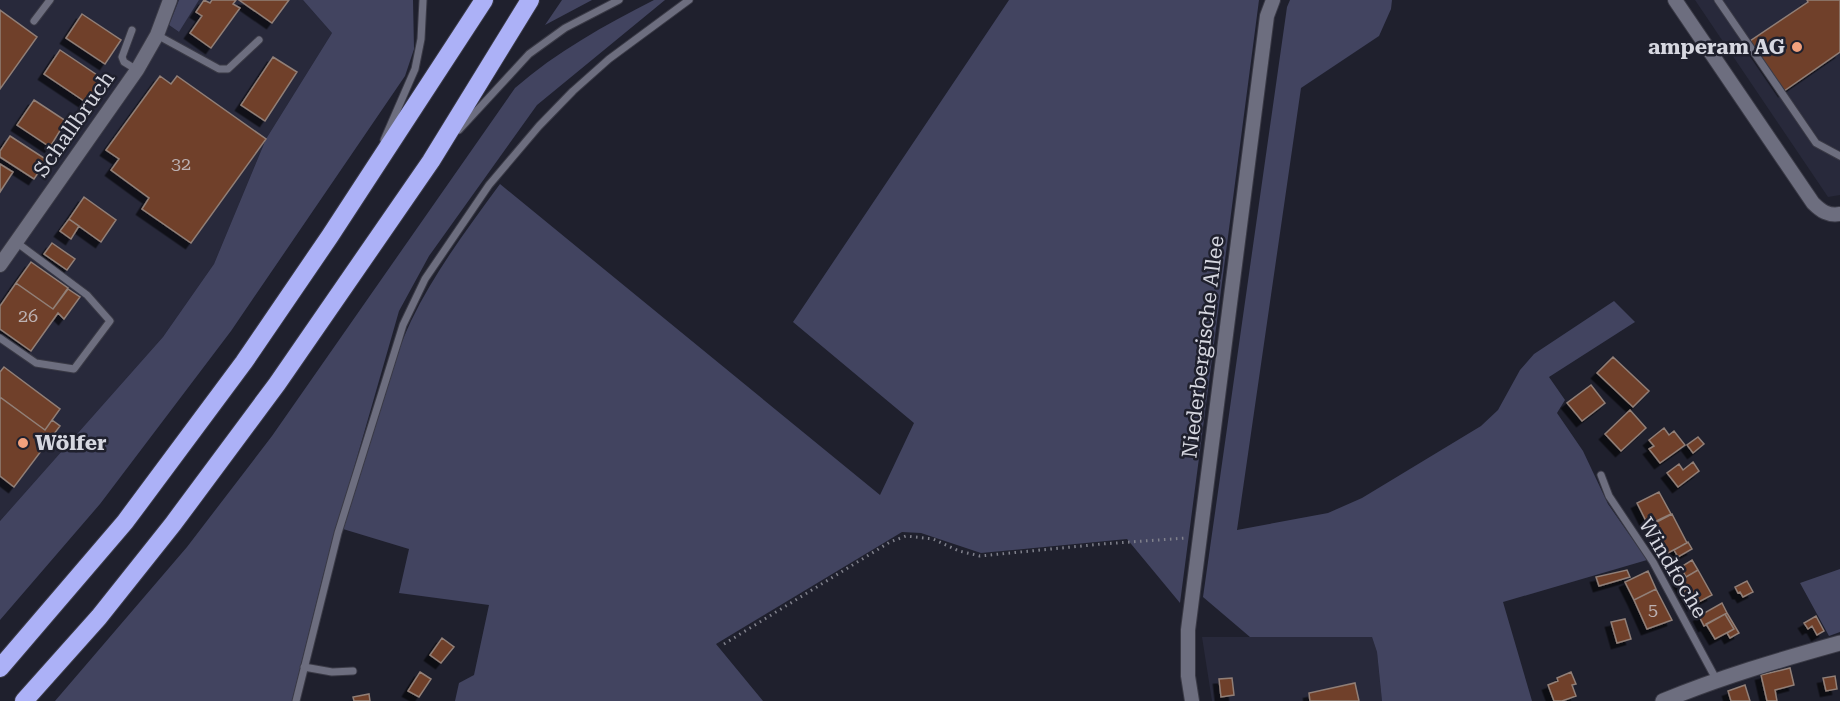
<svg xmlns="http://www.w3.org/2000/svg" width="1840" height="701" viewBox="0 0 1840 701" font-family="'Roboto Serif',serif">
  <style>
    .built { fill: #28293b }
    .green { fill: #424460 }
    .building { fill: #70402a; stroke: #917f77; stroke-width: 1.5; filter: url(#shadow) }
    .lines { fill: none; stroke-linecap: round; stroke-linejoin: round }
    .service-casing { stroke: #3a3a46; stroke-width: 9 }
    .minor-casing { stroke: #3a3a46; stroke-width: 16 }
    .secondary-casing { stroke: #3a3a46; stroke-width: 17 }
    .motorway-casing { stroke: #3a3a46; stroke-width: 20 }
    .path { stroke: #80818c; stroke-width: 3; stroke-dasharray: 1.5 4.5; stroke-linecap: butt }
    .service { stroke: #6d6e7f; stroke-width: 7 }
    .minor { stroke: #6d6e7f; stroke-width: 14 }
    .secondary { stroke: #6d6e7f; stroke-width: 15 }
    .motorway { stroke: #acb1f7; stroke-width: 18 }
    .poi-dot { fill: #f1a17d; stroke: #1f202d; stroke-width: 2 }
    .labels { text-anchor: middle; stroke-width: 5; stroke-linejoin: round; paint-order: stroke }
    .number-label { font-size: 18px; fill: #bcb1b2 }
    .poi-label { font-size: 21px; font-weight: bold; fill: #d6d7e0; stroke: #1f202d; text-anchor: end }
    .street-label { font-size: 21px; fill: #d6d7e0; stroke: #1f202d }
  </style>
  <defs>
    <filter id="shadow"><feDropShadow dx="-5.5" dy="5.5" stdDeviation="0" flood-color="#0009"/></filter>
  </defs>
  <rect width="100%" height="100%" fill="#1f202d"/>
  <!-- built -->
  <path class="built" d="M0,0H179L169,25L179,32L199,0H303L332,33L266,139L214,264L163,337L0,521Z
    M1695,0H1840V195L1828,197Z
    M1202,637H1372L1377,652L1382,701H1212Z"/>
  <!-- green -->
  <path class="green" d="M179,0H199L179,32L169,25Z
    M303,0H413L414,49L405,76L231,331L100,504L0,620V521L163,337L214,264L266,139L332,33Z
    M562,0H592L545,25Z
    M654,0H665L537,105L429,256L399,311L323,576L292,701H55L187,547L272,436L515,88C556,52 605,25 654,0Z
    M1009,0H1259L1180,603L1127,539L981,553L921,533L902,532L716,644L763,701H455L459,683L474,675L489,605L399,593L409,549L343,529C364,461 382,384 411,321C435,271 468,228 500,184L880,495L914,423L793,322Z
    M1290,0H1392L1391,9L1379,36L1301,88L1237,530L1328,513L1362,498L1481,426L1498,410L1520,370L1534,354L1614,301L1635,322L1549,377L1565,400L1557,413L1583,451L1608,504L1647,560L1503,602L1532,701H1382L1377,652L1372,637H1250L1203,597L1287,7Z
    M1840,569V632L1829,636L1800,583Z"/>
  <!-- building -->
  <path class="building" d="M204,0L210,3L212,0H236L233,4L240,8L211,48L190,33L202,16L196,12Z
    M239,0H289L272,23Z
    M1807,0H1840V52L1784,91L1750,41L1808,2Z
    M0,10L37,37L0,89Z
    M82,14L121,40L105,64L66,38Z
    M60,50L103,79L87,103L44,74Z
    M273,57L297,72L265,121L241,105Z
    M160,76L171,84L177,76L266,139L191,243L142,209L149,198L111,170L119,159L106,150Z
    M34,100L66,121L50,147L17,125Z
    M10,136L47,160L34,179L0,157V151Z
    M0,164L13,172L0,192Z
    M84,197L116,220L101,242L69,219Z
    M69,219L79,226L71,239L60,231Z
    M52,243L75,259L67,270L44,254Z
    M31,262L68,288L53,309L16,283Z
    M16,283L53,309L68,289L80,297L64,319L58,313L31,351L0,329V306Z
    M1613,357L1649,391L1633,407L1597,373Z
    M4,367L60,409L45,430L0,397V372Z
    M1591,385L1605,403L1582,421L1567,403Z
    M0,397L45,430L52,420L60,426L14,487L0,476Z
    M1630,410L1646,428L1621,451L1605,434Z
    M1664,428L1669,435L1674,431L1685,445L1660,463L1649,449L1654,446L1649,440Z
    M1698,437L1704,444L1693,453L1687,445Z
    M1693,462L1699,471L1678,487L1667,473L1679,464L1683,470Z
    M1659,492L1671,514L1648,525L1637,503Z
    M1672,514L1687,543L1666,554L1651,525Z
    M1688,542L1692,549L1678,557L1674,550Z
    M1692,560L1698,570L1686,577L1681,567Z
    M1627,570L1630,577L1599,586L1596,577Z
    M1698,570L1712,595L1693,605L1679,581Z
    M1648,571L1656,589L1634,600L1625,582Z
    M1747,581L1753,592L1743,597L1740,592L1738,593L1735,587Z
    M1656,589L1672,620L1647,629L1634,600Z
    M1722,603L1727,613L1704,626L1699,616Z
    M1727,613L1739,633L1730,638L1727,633L1734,629L1725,614Z
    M1725,614L1734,629L1715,639L1706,624Z
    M1816,616L1824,631L1817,635L1812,626L1808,629L1804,623Z
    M1625,619L1631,639L1617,643L1611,622Z
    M442,638L454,647L441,663L430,655Z
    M1790,668L1794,685L1775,690L1777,701H1767L1761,675Z
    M420,672L431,679L419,697L408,691Z
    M1571,672L1576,684L1572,685L1576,696L1562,701H1554L1548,685L1558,681L1557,678Z
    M1835,676L1837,689L1826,691L1823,678Z
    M1232,678L1234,695L1221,697L1219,679Z
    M1355,683L1359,701H1310L1309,693Z
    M1745,685L1750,701H1731L1728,691Z
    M369,694L370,701H354L353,697Z"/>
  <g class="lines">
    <defs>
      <path id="service" d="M1718,0L1816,143L1840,156
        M34,21L50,0
        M132,30L122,57L124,62L137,70
        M157,35L219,69H228L259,40
        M459,130L529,54L565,28L619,0
        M384,140L415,69L421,39L423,0
        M0,338L36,363L74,369L110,321L87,295L16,242
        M1601,475L1609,496L1653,562L1716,679
        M304,667L332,672L353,671
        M296,701L338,533L403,325L425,279L489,185L539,126L573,91L609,59L689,0"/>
      <path id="minor" d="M1675,0L1813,203C1821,211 1828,216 1840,214
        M0,265L137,70L157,35L170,0
        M1192,701L1188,676V630L1267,16L1273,0"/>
      <path id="secondary" d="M1663,701C1721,677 1779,660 1840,643"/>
      <path id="motorway" d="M0,668L125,522L244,362L330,236L484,0
        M24,701L99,617L173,524L277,384L431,161L530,0"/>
    </defs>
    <!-- service casing -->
    <use href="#service" class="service-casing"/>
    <!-- minor casing -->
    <use href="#minor" class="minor-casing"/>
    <!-- secondary casing -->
    <use href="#secondary" class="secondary-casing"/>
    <!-- motorway casing -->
    <use href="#motorway" class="motorway-casing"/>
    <!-- path -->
    <path class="path" d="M724,644L890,542L906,536L933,539L959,551L980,556L1102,544L1186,538"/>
    <!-- service -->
    <use href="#service" class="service"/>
    <!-- minor -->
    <use href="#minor" class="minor"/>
    <!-- secondary -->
    <use href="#secondary" class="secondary"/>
    <!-- motorway -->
    <use href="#motorway" class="motorway"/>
  </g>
  <!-- markers -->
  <g class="poi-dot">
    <circle cx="1797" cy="47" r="6"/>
    <circle cx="23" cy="443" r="6"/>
  </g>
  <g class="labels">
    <!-- number labels -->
    <g class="number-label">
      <text x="181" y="170">32</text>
      <text x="28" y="322">26</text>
      <text x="1653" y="616">5</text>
    </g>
    <!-- poi labels -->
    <g class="poi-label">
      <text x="1785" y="54">amperam AG</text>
      <text x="35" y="450" text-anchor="start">Wölfer</text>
    </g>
    <!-- street labels -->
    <g class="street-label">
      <text transform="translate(74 124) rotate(-55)" y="7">Schallbruch</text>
      <text transform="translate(1203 347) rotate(-83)" y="7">Niederbergische Allee</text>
      <text transform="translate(1673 568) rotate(59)" y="7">Windfoche</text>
    </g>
  </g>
</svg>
